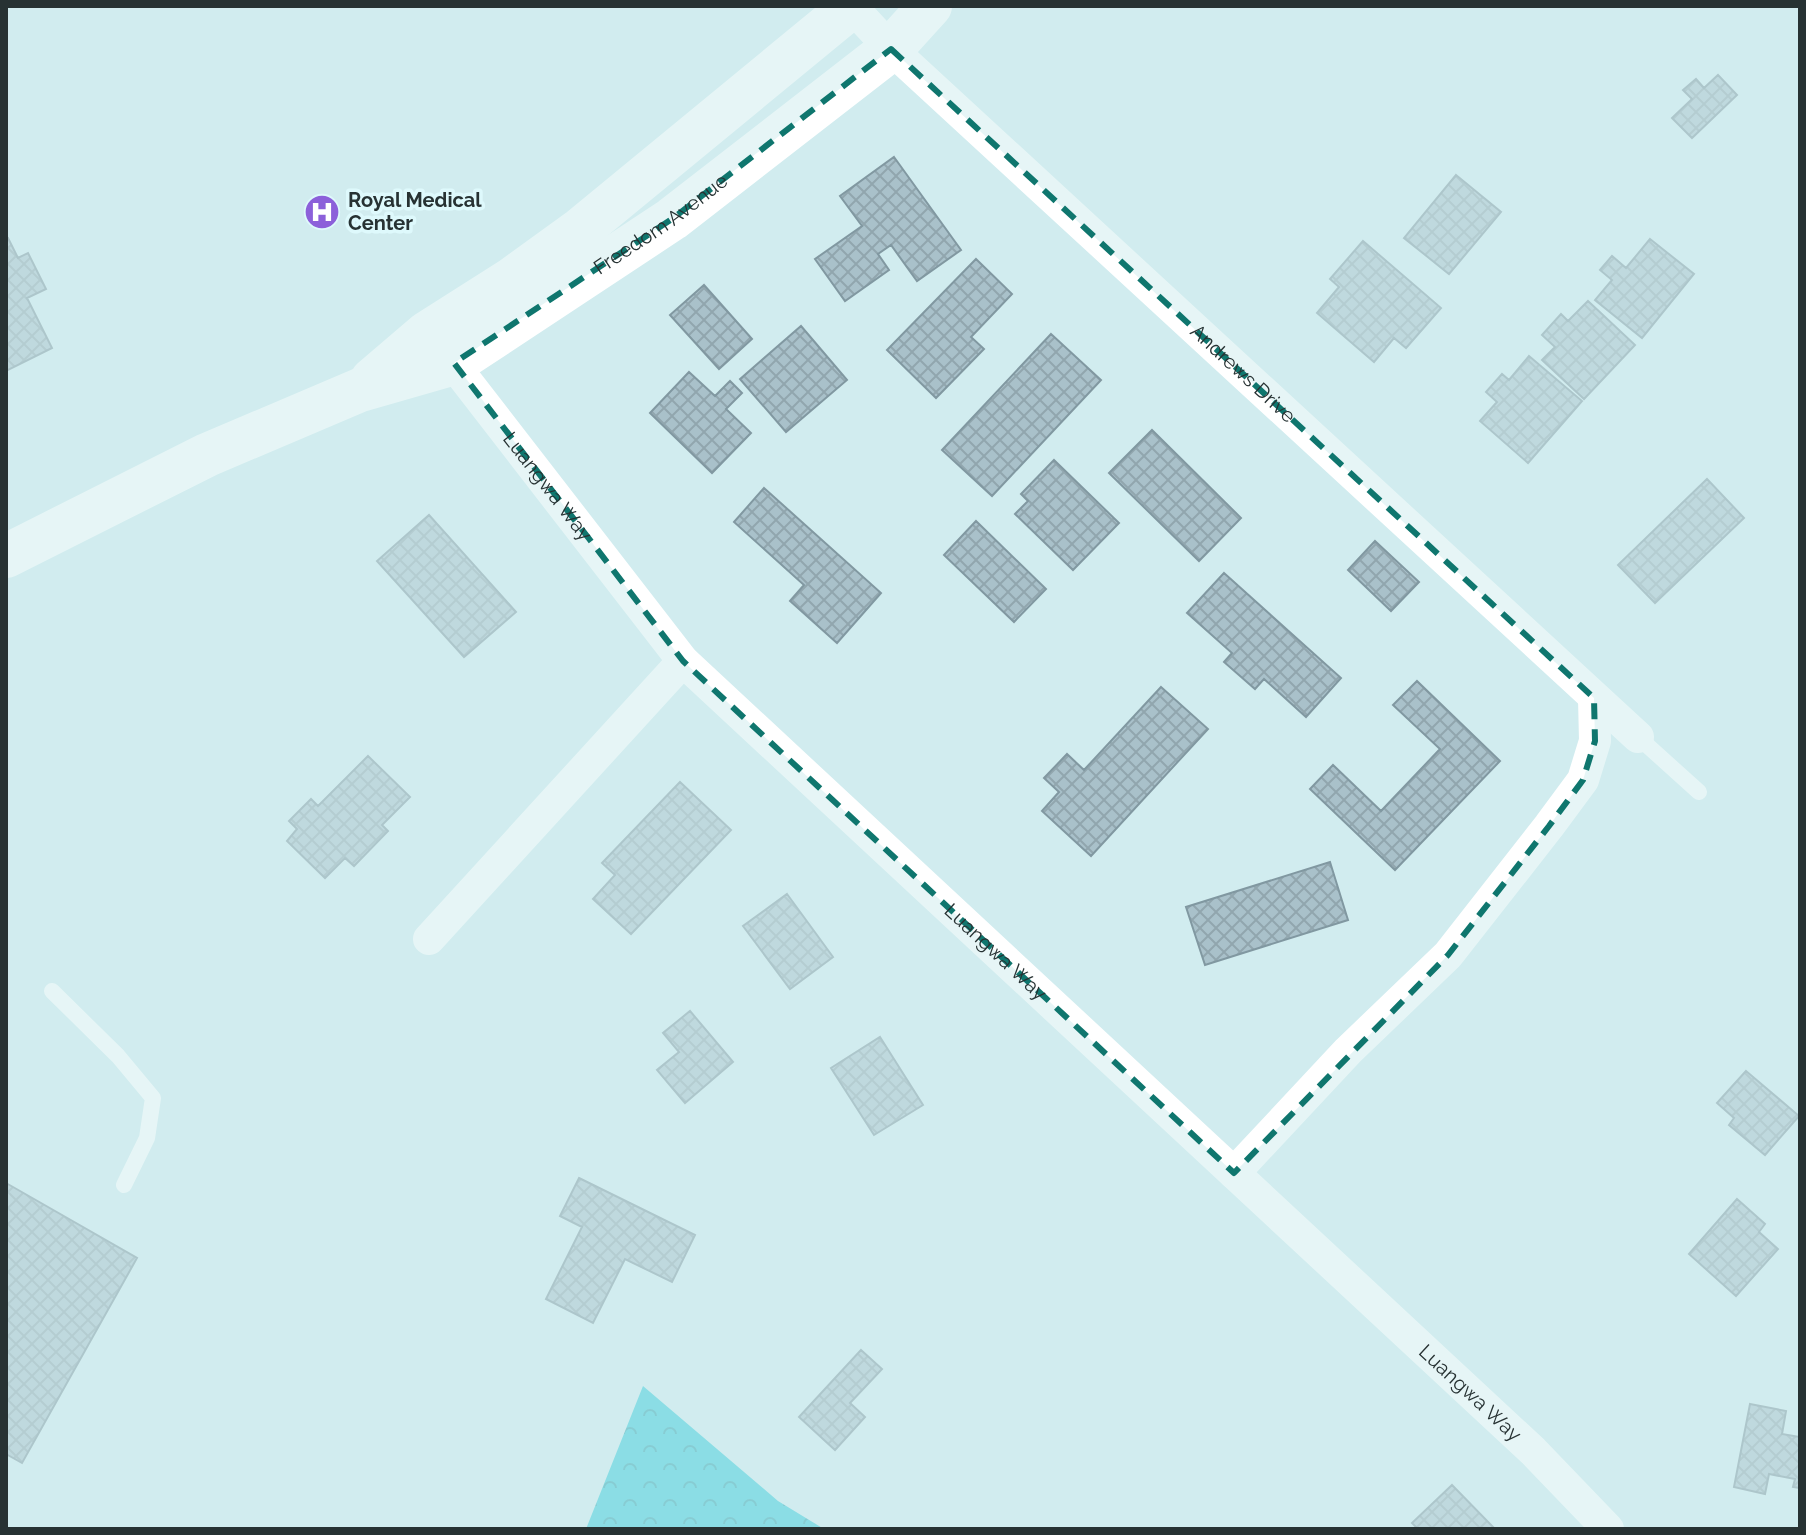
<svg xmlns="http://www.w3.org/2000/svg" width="1806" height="1535" viewBox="0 0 1806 1535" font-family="Raleway,sans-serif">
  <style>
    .forest { fill: url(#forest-crowns) }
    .building { fill: url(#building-cross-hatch); stroke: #8198a1; stroke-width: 2 }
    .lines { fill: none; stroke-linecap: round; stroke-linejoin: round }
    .lane { stroke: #fff; stroke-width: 16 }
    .street { stroke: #fff; stroke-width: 32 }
    .secondary { stroke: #fff; stroke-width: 44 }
    .marked { fill: none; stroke: #0f766e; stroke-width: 6; stroke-dasharray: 16 10; stroke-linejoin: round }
    .labels { text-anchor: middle; stroke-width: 7; stroke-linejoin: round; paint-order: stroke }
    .poi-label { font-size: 20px; font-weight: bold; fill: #273233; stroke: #def9fc; text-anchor: start }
    .street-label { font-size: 20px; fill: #273233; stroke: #def9fc }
  </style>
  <defs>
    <pattern id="forest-crowns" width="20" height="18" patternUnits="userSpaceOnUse" patternTransform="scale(2)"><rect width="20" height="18" fill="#36cbd9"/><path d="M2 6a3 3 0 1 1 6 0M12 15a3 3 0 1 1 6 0" fill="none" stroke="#2ea5b1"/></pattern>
    <pattern id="building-cross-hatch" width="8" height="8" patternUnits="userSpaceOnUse" patternTransform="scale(2)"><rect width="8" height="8" fill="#a9c1ca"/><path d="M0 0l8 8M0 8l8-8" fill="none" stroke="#91a6ae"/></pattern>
  </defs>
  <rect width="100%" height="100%" fill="#d1ecef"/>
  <!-- forest -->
  <path class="forest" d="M643,1386L778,1501L824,1529H586Z"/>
  <!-- building -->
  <path class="building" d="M1718,75L1737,95L1692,138L1672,118L1692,99L1683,90L1696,79L1704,88Z
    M894,157L961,250L917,281L891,245L878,254L889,270L845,301L815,259L862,226L840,196Z
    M1456,175L1501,212L1449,274L1404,238Z
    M8,238L18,258L28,253L46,289L27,298L52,348L6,371V239Z
    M1650,239L1694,274L1642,338L1595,300L1612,280L1600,270L1612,256L1626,268Z
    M1363,241L1441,308L1406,348L1394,338L1374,362L1317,313L1339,287L1330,279Z
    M976,259L1012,294L971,337L984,349L936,398L887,350Z
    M704,285L752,339L719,369L670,315Z
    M1588,301L1635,345L1584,399L1542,360L1555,347L1542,335L1561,314L1568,321Z
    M801,326L847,380L786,432L740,379Z
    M1051,334L1101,380L992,496L942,450Z
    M1529,356L1582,401L1528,463L1480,421L1497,402L1486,392L1502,374L1509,380Z
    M689,372L715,396L730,381L742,393L726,409L751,433L712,473L650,413Z
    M1152,430L1241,518L1199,561L1109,473Z
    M1054,460L1119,523L1073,570L1015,514L1028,501L1021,494Z
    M1707,479L1744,518L1655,603L1618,565Z
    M764,488L881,593L837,643L790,601L804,585L734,522Z
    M429,515L516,612L464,657L377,561Z
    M976,521L1046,589L1014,622L944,555Z
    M1375,541L1419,582L1391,611L1348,570Z
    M1224,573L1341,678L1306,717L1264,679L1255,689L1224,662L1232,653L1187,613Z
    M1417,681L1500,761L1395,870L1310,789L1333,765L1381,811L1440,749L1393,705Z
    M1161,687L1208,729L1091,856L1042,811L1059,792L1044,778L1067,754L1084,770Z
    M368,756L410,797L382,825L388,831L354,866L345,858L325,878L287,841L297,829L289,821L311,799L318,806Z
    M680,782L731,830L631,934L593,899L615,875L602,863Z
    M1330,862L1348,920L1205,965L1186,907Z
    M787,894L833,957L790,989L743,926Z
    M690,1011L733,1062L685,1103L657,1070L679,1052L663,1033Z
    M880,1037L923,1105L874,1135L831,1068Z
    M1746,1071L1799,1116L1765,1155L1729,1125L1734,1118L1717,1103Z
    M579,1178L695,1235L672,1282L625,1259L593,1323L546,1299L582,1227L560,1216Z
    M6,1183L137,1258L22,1463L6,1454Z
    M1737,1199L1765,1224L1759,1232L1778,1249L1736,1296L1689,1254Z
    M861,1350L882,1369L850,1403L865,1417L835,1450L799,1417Z
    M1750,1404L1786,1411L1782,1434L1800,1437V1488L1793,1487L1795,1479L1769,1474L1765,1494L1734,1487Z
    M1452,1485L1495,1529H1418L1412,1523Z"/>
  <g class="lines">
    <!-- lane -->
    <path class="lane" d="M1638,737L1699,792
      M52,991L118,1056L153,1098L147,1138L124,1185"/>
    <!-- street -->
    <g class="street">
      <path id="s1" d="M852,7L891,49L1638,737"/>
      <path id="s2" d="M440,347L683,661L1533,1451L1608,1529"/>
      <path d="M429,939L683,661"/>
      <path d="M1234,1173L1348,1051L1448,955L1549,826L1583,780L1595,741L1594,698"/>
    </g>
    <!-- secondary -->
    <g class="secondary">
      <path d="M372,380L427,333L512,279L581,229L852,6"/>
      <path id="s3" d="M6,556L207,455L360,390L454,363L672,219L891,49L930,6"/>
    </g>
  </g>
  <!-- marked area -->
  <path d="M0 0H1806V1535H0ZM891,49L1594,698L1595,741L1583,780L1549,826L1448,955L1234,1173L683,661L454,363L672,219Z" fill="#d1ecef" fill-opacity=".55" fill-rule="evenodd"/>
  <path class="marked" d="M891,49L1594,698L1595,741L1583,780L1549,826L1448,955L1234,1173L683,661L454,363L672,219Z"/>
  <!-- icons -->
  <defs>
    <symbol id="hospital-disc" viewBox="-11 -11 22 22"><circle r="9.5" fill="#8c60da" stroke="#def9fc"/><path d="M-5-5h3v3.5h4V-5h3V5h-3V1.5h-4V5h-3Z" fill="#fff"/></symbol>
  </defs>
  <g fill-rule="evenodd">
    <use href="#hospital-disc" x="302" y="192" width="40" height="40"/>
  </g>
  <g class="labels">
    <!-- poi labels -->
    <g class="poi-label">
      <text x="348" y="207">Royal Medical<tspan x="348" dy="23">Center</tspan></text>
    </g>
    <!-- street labels -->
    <g class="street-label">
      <text dy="7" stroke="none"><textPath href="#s3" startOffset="738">Freedom Avenue</textPath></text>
      <text dy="7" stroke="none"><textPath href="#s1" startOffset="536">Andrews Drive</textPath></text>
      <text dy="7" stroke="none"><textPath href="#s2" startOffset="176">Luangwa Way</textPath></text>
      <text dy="7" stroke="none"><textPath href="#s2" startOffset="824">Luangwa Way</textPath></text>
      <text dy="7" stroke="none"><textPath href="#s2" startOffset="1472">Luangwa Way</textPath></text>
    </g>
  </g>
  <!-- border -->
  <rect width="1806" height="1535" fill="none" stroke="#273233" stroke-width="16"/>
</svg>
